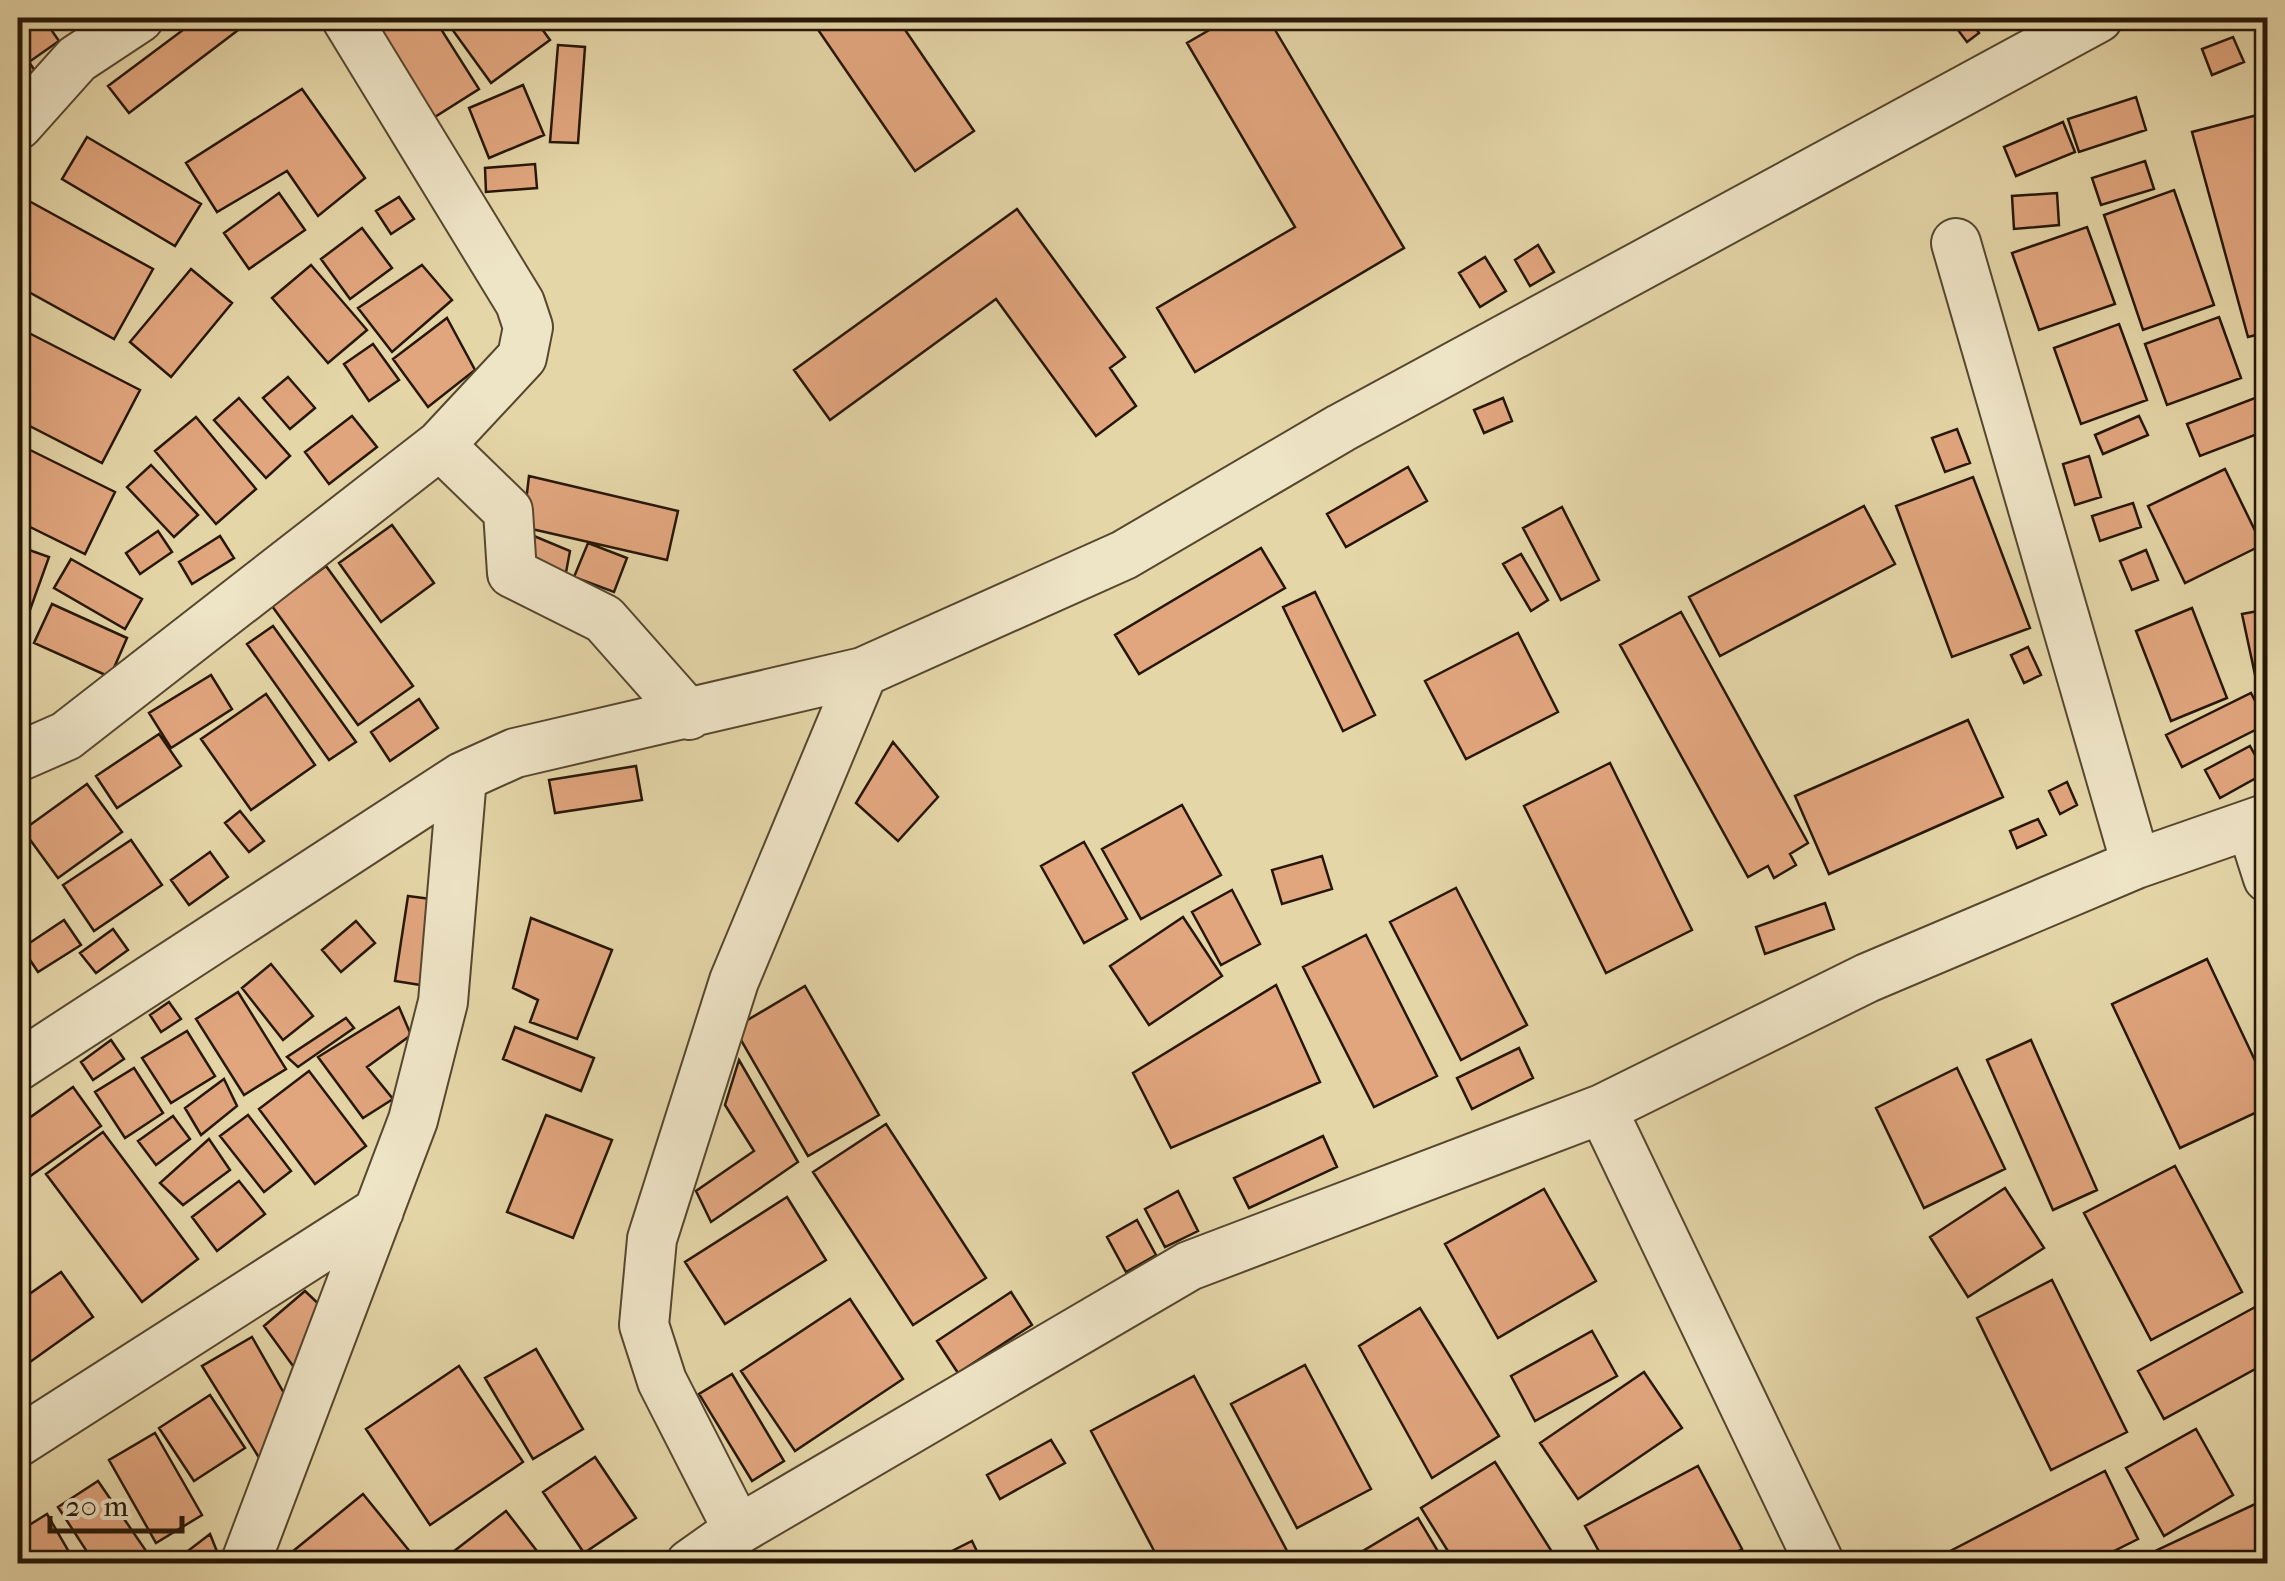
<svg xmlns="http://www.w3.org/2000/svg" width="2285" height="1581" viewBox="0 0 2285 1581" font-family="'IM FELL French Canon',serif">
  <style>
    .building { fill: #e2a67f; stroke: #261707; stroke-width: 2.5 }
    .lines { fill: none; stroke-linecap: round; stroke-linejoin: round }
    .minor-casing { stroke: #56472f; stroke-width: 52 }
    .minor { stroke: #eee4c6; stroke-width: 48 }
  </style>
  <rect width="100%" height="100%" fill="#e5d6a8"/>
  <filter id="stains"><feTurbulence type="fractalNoise" baseFrequency=".002" numOctaves="4"/><feColorMatrix values="0 0 0 0 .2 0 0 0 0 .09 0 0 0 0 .02 0 0 0 .5 -.17"/></filter>
  <radialGradient id="worn" r=".72"><stop offset=".6" stop-color="#630" stop-opacity="0"/><stop offset="1" stop-color="#630" stop-opacity=".3"/></radialGradient>
  <!-- building -->
  <path class="building" d="M18,18H43L59,41L29,62L44,84L18,102Z
    M199,18L250,21L129,113L108,86Z
    M369,18H434L479,89L430,120Z
    M444,18H534L550,40L491,83Z
    M550,18H582V28H550Z
    M810,18H897L974,131L915,171Z
    M1230,18H1268L1404,248L1195,372L1157,308L1295,227L1187,43Z
    M1949,18H1969L1979,33L1967,42Z
    M1993,18H2010L2012,20L1997,27Z
    M2233,37L2244,62L2212,75L2202,49Z
    M558,45L585,47L578,143L550,142Z
    M523,85L544,135L489,158L469,108Z
    M302,89L365,178L318,216L287,171L217,212L186,163Z
    M2136,97L2146,130L2079,152L2068,119Z
    M2261,114L2268,138V332L2248,337L2192,132Z
    M2063,122L2075,152L2016,176L2004,147Z
    M87,137L201,204L175,246L62,179Z
    M2145,161L2154,189L2101,205L2092,178Z
    M535,164L537,188L486,192L485,168Z
    M2174,190L2214,305L2143,330L2104,215Z
    M279,193L305,230L249,269L224,233Z
    M2057,193L2059,225L2014,229L2012,196Z
    M399,197L414,219L391,234L376,211Z
    M29,201L153,269L114,339L18,286V222Z
    M1017,209L1125,357L1110,368L1136,406L1096,436L996,299L830,420L794,370Z
    M2087,227L2115,304L2039,330L2012,253Z
    M362,228L392,268L350,299L321,259Z
    M1538,245L1554,272L1530,286L1515,260Z
    M1485,257L1506,291L1480,307L1459,273Z
    M311,265L367,330L328,363L272,298Z
    M422,265L452,300L392,352L358,308Z
    M191,269L232,303L171,377L130,342Z
    M2219,317L2241,378L2167,405L2145,344Z
    M447,318L475,370L428,407L393,359Z
    M2119,324L2147,400L2081,424L2054,348Z
    M27,332L140,390L102,463L18,420V350Z
    M373,344L399,380L369,401L344,364Z
    M288,377L315,408L290,429L263,398Z
    M2268,393V430L2200,456L2187,424Z
    M239,398L290,456L266,478L214,420Z
    M1503,398L1512,421L1484,433L1474,410Z
    M352,416L377,447L329,484L305,452Z
    M2139,416L2148,435L2103,454L2095,435Z
    M196,417L256,489L216,524L155,451Z
    M1957,429L1970,463L1945,472L1932,438Z
    M18,444L115,492L85,554L18,521Z
    M2089,456L2101,497L2075,505L2063,464Z
    M151,465L198,515L174,537L127,487Z
    M1408,467L1427,501L1346,547L1327,514Z
    M2225,469L2262,545L2185,583L2148,506Z
    M529,476L678,511L667,560L523,527Z
    M1973,477L2030,628L1952,657L1896,506Z
    M2133,503L2141,527L2100,541L2092,516Z
    M1864,506L1895,564L1720,656L1689,597Z
    M1562,507L1599,580L1561,600L1523,528Z
    M392,525L434,583L381,622L339,563Z
    M158,531L172,552L140,574L126,553Z
    M522,531L570,551L564,583L521,560Z
    M220,536L234,558L192,584L179,562Z
    M588,543L627,558L614,592L574,577Z
    M18,546L49,557L21,635L18,633Z
    M1261,548L1285,588L1139,674L1115,635Z
    M2146,550L2158,580L2132,590L2120,561Z
    M1521,554L1548,600L1531,611L1503,564Z
    M71,559L142,599L125,629L54,588Z
    M326,566L413,686L358,725L272,606Z
    M1315,592L1375,715L1343,731L1283,607Z
    M52,604L127,638L110,677L34,643Z
    M2192,608L2227,698L2171,721L2136,631Z
    M2268,609V696L2260,698L2242,614Z
    M1681,612L1808,843L1790,854L1796,865L1774,878L1768,866L1748,877L1620,645Z
    M273,626L356,742L329,760L247,644Z
    M1518,633L1558,712L1466,759L1425,681Z
    M2028,647L2041,675L2024,683L2011,655Z
    M211,675L232,709L171,748L149,713Z
    M2251,693L2267,724L2182,767L2166,735Z
    M266,694L315,765L251,810L201,739Z
    M419,699L438,728L390,761L371,732Z
    M1968,720L2003,797L1829,874L1795,796Z
    M159,734L181,766L117,808L96,776Z
    M893,742L938,797L898,841L856,803Z
    M2250,746L2265,773L2220,798L2205,770Z
    M1610,763L1692,930L1606,973L1524,806Z
    M636,766L642,800L555,813L549,780Z
    M2067,782L2077,805L2060,814L2049,791Z
    M87,784L122,832L58,878L23,830Z
    M1182,805L1221,875L1141,919L1102,849Z
    M240,811L264,841L249,852L225,823Z
    M2038,819L2046,835L2017,848L2010,831Z
    M131,840L162,885L94,931L63,885Z
    M1084,842L1127,919L1084,943L1041,866Z
    M210,852L228,877L189,905L171,880Z
    M1322,856L1332,889L1282,904L1272,870Z
    M1456,888L1527,1025L1461,1060L1390,922Z
    M1232,890L1260,944L1221,965L1192,912Z
    M408,896L439,900L427,986L395,981Z
    M1825,903L1834,929L1765,954L1756,927Z
    M1183,917L1222,976L1149,1025L1110,966Z
    M531,918L612,950L577,1039L530,1022L538,1000L513,988Z
    M64,920L81,945L38,972L22,948Z
    M356,921L375,943L341,972L322,950Z
    M113,929L128,950L96,973L80,953Z
    M1366,935L1437,1076L1374,1107L1303,967Z
    M2207,959L2268,1088V1107L2180,1148L2112,1004Z
    M271,964L313,1016L283,1040L242,988Z
    M1276,985L1320,1082L1171,1148L1133,1073Z
    M805,986L879,1115L808,1156L734,1028Z
    M238,992L286,1069L244,1095L196,1019Z
    M169,1002L181,1019L161,1032L150,1015Z
    M399,1007L411,1035L367,1067L393,1099L363,1118L318,1057Z
    M346,1018L354,1028L298,1067L287,1057Z
    M515,1027L594,1058L581,1091L503,1059Z
    M187,1031L215,1076L171,1103L142,1058Z
    M111,1040L124,1059L93,1080L81,1062Z
    M2031,1040L2097,1190L2053,1210L1987,1060Z
    M1519,1048L1533,1078L1472,1109L1457,1078Z
    M739,1060L798,1162L711,1222L696,1191L754,1151L725,1105Z
    M134,1068L163,1113L125,1138L95,1092Z
    M1957,1068L2005,1169L1924,1208L1876,1108Z
    M309,1071L366,1146L315,1184L259,1109Z
    M224,1079L237,1106L201,1135L185,1108Z
    M73,1087L101,1126L19,1184L18,1126Z
    M248,1115L291,1171L264,1192L220,1136Z
    M546,1115L612,1140L573,1238L507,1212Z
    M173,1116L190,1139L156,1165L138,1141Z
    M886,1124L986,1278L913,1325L813,1172Z
    M103,1132L198,1259L142,1302L46,1174Z
    M1323,1136L1337,1167L1249,1208L1234,1178Z
    M209,1139L230,1170L183,1205L160,1183Z
    M2175,1166L2242,1292L2151,1340L2084,1213Z
    M239,1181L265,1214L217,1251L192,1217Z
    M2005,1188L2044,1248L1968,1297L1930,1237Z
    M1544,1189L1596,1281L1498,1338L1445,1244Z
    M1178,1191L1198,1231L1165,1247L1145,1209Z
    M787,1197L826,1260L725,1324L685,1262Z
    M1137,1220L1156,1255L1126,1272L1107,1237Z
    M61,1272L93,1317L23,1367L18,1359V1302Z
    M2052,1280L2127,1432L2051,1470L1977,1318Z
    M305,1291L326,1311L322,1342L293,1366L264,1326Z
    M1011,1292L1032,1325L958,1373L937,1341Z
    M850,1299L903,1379L795,1451L741,1371Z
    M2268,1300V1362L2164,1419L2138,1371Z
    M1420,1308L1499,1436L1432,1478L1359,1346Z
    M1592,1331L1617,1376L1535,1421L1511,1376Z
    M252,1337L293,1409L263,1464L202,1366Z
    M536,1349L583,1429L533,1459L485,1378Z
    M1305,1365L1371,1489L1297,1528L1231,1404Z
    M459,1366L523,1462L430,1525L366,1429Z
    M1644,1372L1682,1428L1578,1499L1540,1443Z
    M732,1374L784,1461L752,1481L699,1394Z
    M1194,1376L1294,1564H1161L1091,1431Z
    M210,1395L245,1448L194,1481L159,1428Z
    M2196,1429L2233,1495L2164,1536L2126,1468Z
    M155,1433L202,1515L156,1543L109,1460Z
    M1051,1440L1065,1463L1000,1499L987,1475Z
    M595,1457L636,1518L584,1553L543,1492Z
    M1495,1462L1554,1555L1540,1564H1456L1421,1508Z
    M1698,1466L1742,1549L1714,1564H1606L1585,1526Z
    M2105,1471L2138,1539L2088,1564H1925Z
    M98,1481L153,1561L150,1564H95L58,1507Z
    M363,1494L420,1564H379L372,1554L359,1564H302L292,1552Z
    M2268,1498V1564H2163L2157,1550Z
    M506,1511L547,1564H456L449,1555Z
    M47,1514L76,1564L18,1563V1532Z
    M1418,1518L1439,1553L1422,1564H1341Z
    M210,1534L222,1564H171Z
    M972,1541L983,1564H926Z"/>
  <g class="lines">
    <defs>
      <path id="minor" d="M18,125L77,59L139,18
        M1956,243L2136,864
        M440,445L508,511L512,573L604,619L689,715
        M18,757L66,736L440,445L522,357L528,327L520,303L346,18
        M2251,825L2268,878
        M18,1066L462,777L515,753L863,672L1124,555L1341,428L2098,18
        M1602,1109L1820,1564
        M18,1442L379,1211
        M738,1530L662,1381L644,1325L652,1239L734,981L863,672
        M245,1564L413,1120L443,1002L462,777
        M690,1564L738,1530L1189,1266L1602,1109L1867,978L2136,864L2268,818"/>
    </defs>
    <!-- minor casing -->
    <use href="#minor" class="minor-casing"/>
    <!-- minor -->
    <use href="#minor" class="minor"/>
  </g>
  <!-- margin -->
  <rect width="2285" height="1581" fill="none" stroke="#e5d6a8" stroke-width="60"/>
  <rect x="20" y="20" width="2245" height="1541" fill="none" stroke="#261707" stroke-width="5"/>
  <rect x="30" y="30" width="2225" height="1521" fill="none" stroke="#261707" stroke-width="2.5"/>
  <!-- scale -->
  <path d="M50 1516v15h132v-15" fill="none" stroke="#261707" stroke-width="5"/>
  <text x="65" y="1516" font-size="30" fill="#261707" stroke="#eee4c6" stroke-width="8" paint-order="stroke">20 m</text>
  <rect width="100%" height="100%" filter="url(#stains)"/>
  <rect width="100%" height="100%" fill="url(#worn)"/>
</svg>
